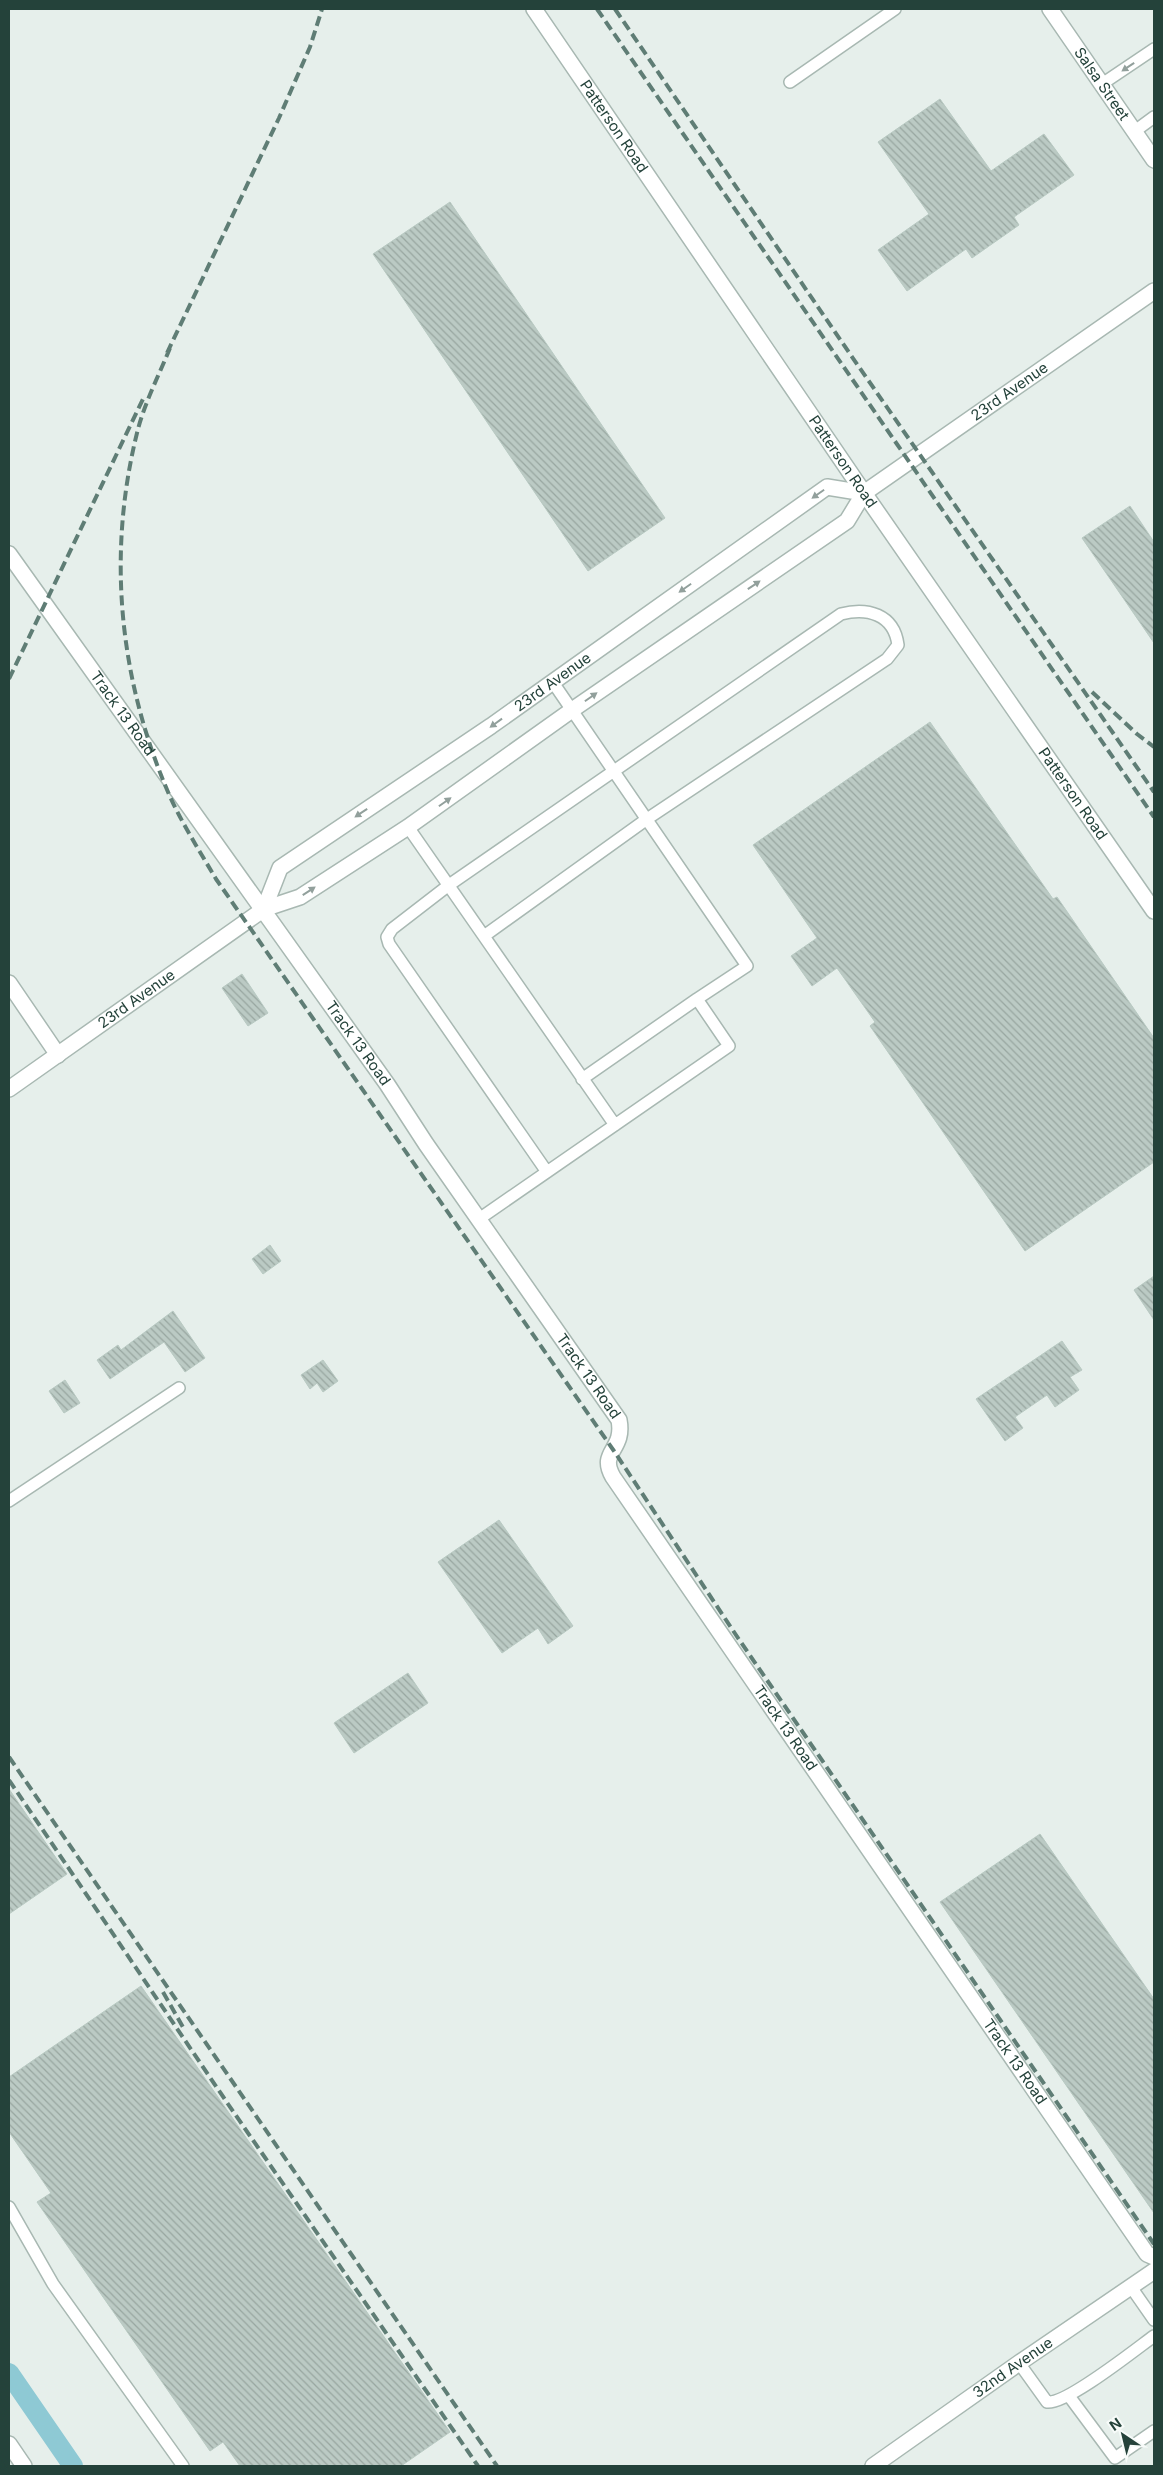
<svg xmlns="http://www.w3.org/2000/svg" width="1163" height="2475" viewBox="0 0 1163 2475" font-family="Inter,sans-serif">
  <style>
    .lines { fill: none; stroke-linecap: round; stroke-linejoin: round }
    .canal { stroke: #8ec9d4; stroke-width: 20 }
    .building { fill: url(#building-back-hatch); stroke: #b8c9c2 }
    .service-casing { stroke: #a8b8b2; stroke-width: 14 }
    .minor-casing { stroke: #a8b8b2; stroke-width: 18 }
    .service { stroke: #fff; stroke-width: 11 }
    .minor { stroke: #fff; stroke-width: 15 }
    .rail { stroke: #5f7d75; stroke-width: 4; stroke-dasharray: 10 5; stroke-linecap: butt }
    .oneway { fill: #92a09c }
    .labels { text-anchor: middle; stroke-width: 4.5; stroke-linejoin: round; paint-order: stroke }
    .street-label { font-size: 15px; fill: #24423a; stroke: #f7fbf9 }
  </style>
  <defs>
    <pattern id="building-back-hatch" width="6" height="6" patternUnits="userSpaceOnUse" patternTransform="scale(1.25)"><rect width="6" height="6" fill="#bbcac4"/><path d="M-1 5l2 2M0 0l6 6M5-1l2 2" fill="none" stroke="#98a6a0"/></pattern>
  </defs>
  <rect width="100%" height="100%" fill="#e6efeb"/>
  <g class="lines">
    <!-- canal -->
    <path class="canal" d="M9,2373L73,2466"/>
  </g>
  <!-- building -->
  <path class="building" d="M940,99L991,171L1044,134L1074,175L1014,217L1019,225L972,258L966,249L907,291L878,250L929,214L878,142Z
    M450,202L665,518L588,571L373,254Z
    M1130,506L1154,542V643L1082,538Z
    M930,722L1053,899L1057,897L1154,1038V1162L1025,1251L870,1026L875,1022L837,968L812,986L791,956L817,938L753,845Z
    M242,974L268,1013L248,1026L222,988Z
    M270,1245L281,1261L263,1274L252,1259Z
    M1154,1276V1320L1134,1290Z
    M173,1311L205,1358L185,1372L164,1342L110,1379L97,1360L118,1345L121,1350Z
    M1062,1341L1082,1370L1070,1377L1079,1390L1055,1407L1047,1395L1015,1417L1023,1428L1005,1441L976,1399Z
    M323,1360L338,1381L323,1392L317,1383L310,1389L301,1375Z
    M65,1380L80,1403L64,1413L49,1391Z
    M499,1520L573,1626L548,1644L538,1628L502,1653L438,1562Z
    M408,1673L428,1703L354,1753L334,1723Z
    M9,1789L67,1874L9,1914Z
    M1040,1834L1154,1999V2213L940,1902Z
    M141,1986L450,2432L401,2466H240L223,2442L210,2451L37,2202L51,2193L9,2132V2077Z"/>
  <g class="lines">
    <defs>
      <path id="service" d="M790,82L895,9
        M1102,84L1154,49
        M1135,131L1154,117
        M408,827L615,1125
        M484,936L647,819L887,659L898,645C894,614 867,607 841,614L449,885L392,929L387,937L389,944L547,1172
        M582,1079L697,999
        M479,1219L729,1046L697,999L747,966L552,681
        M9,1501L179,1388
        M9,2207L53,2284L183,2466
        M1131,2287L1154,2320
        M1019,2363L1047,2402C1066,2405 1136,2349 1154,2336
        M1069,2396L1115,2458L1154,2431"/>
      <g id="minor">
        <path id="s1" d="M534,9L864,493L1154,911"/>
        <path id="s2" d="M1050,9L1154,160"/>
        <path id="s3" d="M9,554L387,1084L426,1144L619,1420C625,1451 598,1451 613,1477L1147,2254L1154,2257"/>
        <path id="s4" d="M264,909L280,868L491,726L827,487L864,493"/>
        <path d="M9,983L58,1055"/>
        <path id="s5" d="M9,1089L264,909L300,897L408,827L572,710L847,521L864,493L1154,291"/>
        <path d="M9,2444L24,2466"/>
        <path id="s6" d="M873,2466L1019,2363L1154,2271"/>
      </g>
    </defs>
    <!-- service casing -->
    <use href="#service" class="service-casing"/>
    <!-- minor casing -->
    <use href="#minor" class="minor-casing"/>
    <!-- service -->
    <use href="#service" class="service"/>
    <!-- minor -->
    <use href="#minor" class="minor"/>
    <!-- rail -->
    <path class="rail" d="M597,9L1154,817
      M615,9L850,354L1154,792
      M170,348C159,375 144,404 137,433C107,554 119,678 168,792C181,822 199,850 216,879L614,1451L736,1635L1154,2244
      M167,353L279,118L310,47L322,9
      M9,679L143,399
      M1092,692L1137,734L1154,747
      M9,1757L497,2466
      M9,1780L228,2104L478,2466
      M163,1992L184,2029"/>
  </g>
  <!-- one-way arrows -->
  <defs><path id="oneway-solid" d="M-6-.8H1V-3.2L6.5 0L1 3.2V.8H-6Z" transform="scale(1.25)"/></defs>
  <g class="oneway">
    <use href="#oneway-solid" transform="translate(1128 67) rotate(146)"/>
    <use href="#oneway-solid" transform="translate(818 494) rotate(145)"/>
    <use href="#oneway-solid" transform="translate(754 585) rotate(-34)"/>
    <use href="#oneway-solid" transform="translate(685 588) rotate(145)"/>
    <use href="#oneway-solid" transform="translate(591 697) rotate(-35)"/>
    <use href="#oneway-solid" transform="translate(496 723) rotate(144)"/>
    <use href="#oneway-solid" transform="translate(445 802) rotate(-35)"/>
    <use href="#oneway-solid" transform="translate(361 813) rotate(146)"/>
    <use href="#oneway-solid" transform="translate(309 891) rotate(-33)"/>
  </g>
  <g class="labels">
    <!-- street labels -->
    <g class="street-label">
      <text dy="5" stroke="none"><textPath href="#s2" startOffset="91">Salsa Street</textPath></text>
      <text dy="5" stroke="none"><textPath href="#s1" startOffset="142">Patterson Road</textPath></text>
      <text dy="5" stroke="none"><textPath href="#s5" startOffset="1224">23rd Avenue</textPath></text>
      <text dy="5" stroke="none"><textPath href="#s1" startOffset="548">Patterson Road</textPath></text>
      <text dy="5" stroke="none"><textPath href="#s4" startOffset="374">23rd Avenue</textPath></text>
      <text dy="5" stroke="none"><textPath href="#s3" startOffset="196">Track 13 Road</textPath></text>
      <text dy="5" stroke="none"><textPath href="#s1" startOffset="952">Patterson Road</textPath></text>
      <text dy="5" stroke="none"><textPath href="#s5" startOffset="156">23rd Avenue</textPath></text>
      <text dy="5" stroke="none"><textPath href="#s3" startOffset="601">Track 13 Road</textPath></text>
      <text dy="5" stroke="none"><textPath href="#s3" startOffset="1006">Track 13 Road</textPath></text>
      <text dy="5" stroke="none"><textPath href="#s3" startOffset="1424">Track 13 Road</textPath></text>
      <text dy="5" stroke="none"><textPath href="#s3" startOffset="1829">Track 13 Road</textPath></text>
      <text dy="5" stroke="none"><textPath href="#s6" startOffset="171">32nd Avenue</textPath></text>
    </g>
  </g>
  <!-- border -->
  <rect width="1163" height="2475" fill="none" stroke="#24423a" stroke-width="20"/>
  <!-- north arrow -->
  <g transform="translate(1123 2435) rotate(325)" stroke="#f7fbf9" stroke-width="4" paint-order="stroke">
  <path d="M0-4L9 19L0 12L-9 19Z" fill="#24423a"/>
  <text y="-8" font-size="14" font-weight="bold" text-anchor="middle" fill="#24423a">N</text>
  </g>
</svg>
